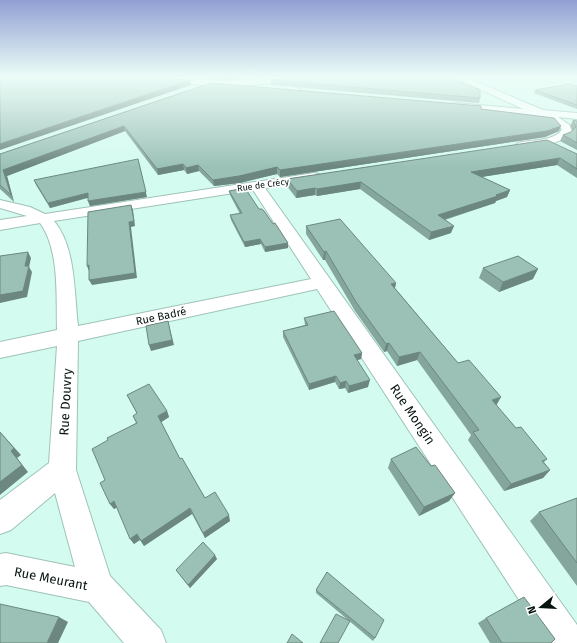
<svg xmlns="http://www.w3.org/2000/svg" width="577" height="643" viewBox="0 0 577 643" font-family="'Fira Sans',sans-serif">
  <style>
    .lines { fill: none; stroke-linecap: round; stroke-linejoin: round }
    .street-casing { stroke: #9ec3b8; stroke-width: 2 }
    .secondary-casing { stroke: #9ec3b8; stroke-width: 2 }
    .street { fill: #fff; fill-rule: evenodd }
    .secondary { fill: #fff; fill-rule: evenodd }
    .wall { fill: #85a69d }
    .shaded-wall { fill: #6c877f }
    .building { fill: #9bc1b6; stroke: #6c877f }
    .labels { text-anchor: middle; stroke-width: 3.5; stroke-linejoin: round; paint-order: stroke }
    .far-street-label { font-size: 9px; fill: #061410; stroke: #fff }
    .street-label { font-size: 11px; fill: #061410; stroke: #fff }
    .near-street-label { font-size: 13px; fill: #061410; stroke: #fff }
  </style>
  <rect width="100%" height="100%" fill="#d4fbf0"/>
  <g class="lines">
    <defs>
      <path id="street" d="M286,77H292L293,86L303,92L302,94C296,95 289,91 285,87Z
        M454,77H465L543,110L577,113V119L558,117L571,126L572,132C564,143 531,151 518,147L516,145L518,143C529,140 557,141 562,129L553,122L539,116L452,108L450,106L455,103L523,109Z
        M314,173L319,174L320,177L319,180L265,188L577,625V643H547L317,289L78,341L76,470L110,576L161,630L166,643H124L89,602L6,585L0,586V554L6,553L75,567L55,493L11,530L0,534V500L49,463L57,346L0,358V342L57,330C56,298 60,250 40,223L0,230V220L27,216L0,208V200L30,207L45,214ZM253,190L311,279L78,326C74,293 76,247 54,221Z"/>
      <path id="secondary" d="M142,77H177L224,81L276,77H314L310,80L224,87L146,80Z"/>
    </defs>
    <!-- street casing -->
    <use href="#street" class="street-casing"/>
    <!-- secondary casing -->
    <use href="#secondary" class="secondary-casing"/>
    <!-- street -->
    <use href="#street" class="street"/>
    <!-- secondary -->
    <use href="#secondary" class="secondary"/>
  </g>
  <!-- wall -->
  <path class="wall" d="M197,77H254L224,80Z
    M271,80L480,98L479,103L271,85Z
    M211,83L481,109L559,131L545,137L280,177L277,174L240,183L214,186L199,171L187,174L184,170L158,175L125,131L7,176L14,202L0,189V154Z
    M577,86V109L534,93L535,90Z
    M573,120L577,121V150L560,141L563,135L571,132L572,131L570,126Z
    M577,154V178L557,165L481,177L510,190L507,197L496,201L495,203L445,220L451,233L429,240L360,189L317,196L315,195L296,198L287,186V179Z
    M34,180L147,197L90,206L88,201V198L50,208L36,185Z
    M229,191L259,209L288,248L265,252L261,244L245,247L231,220L230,215L240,214L230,195Z
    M306,226L396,283L395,288L458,363L516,428L547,459L544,462L550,470L543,478L504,491L468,440L471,435L417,360L397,366L387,351L384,352L355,311L325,260H323L306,234Z
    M483,268L533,279L499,292L479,278Z
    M304,318L362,353L361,359L357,360L368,387L348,393L345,388L339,389L335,382L309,390L283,337V331L305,325Z
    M127,395L167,411L169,417L161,422L180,459L205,498L230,521L205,538L192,514L144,546L140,540L134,544L117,507L114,509L110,504L105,480L108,440L136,423L133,416L137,414Z
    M391,459L431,466L455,493L449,501L419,516L388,468Z
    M577,498V586L530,521L539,512Z
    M217,559L190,588L176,570Z
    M316,590L375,638L373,641L316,593Z
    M486,618L551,643H490L478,623Z"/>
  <!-- shaded-wall -->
  <path class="shaded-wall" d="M224,77H254L224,80Z
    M190,80L191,85L0,150V144Z
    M124,126L125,131L7,176L14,202L11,195L3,170Z
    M561,126L559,131L545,137L280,177V170Z
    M560,158L557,165L469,179L471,172Z
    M138,159L147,197L90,206L88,201Z
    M183,164L184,170L158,175L157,169Z
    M198,165L199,171L187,174L186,168Z
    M277,167V174L240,183L214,186L213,180Z
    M361,182L360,189L317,196V189Z
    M315,188V195L296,198L297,191Z
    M510,190L507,197L496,201L495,203L436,222L438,215Z
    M88,193L90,197L50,208L48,203Z
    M131,205L133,210L135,226L131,227L137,278L92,285L89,280L129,222Z
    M454,226L451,233L429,240L431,232Z
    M260,239L261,244L245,247L244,242Z
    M288,243V248L265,252V247Z
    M326,251L325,260H323L324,252Z
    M28,252L31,258L29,267L32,272L27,297L0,303V295L25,266Z
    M89,265L92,271H89L87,266Z
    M538,269L533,279L499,292L503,282Z
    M396,283L394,292L391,284Z
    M168,321L174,345L151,351L149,345Z
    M389,343L387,351L384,352L386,344Z
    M420,352L417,360L397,366L399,357Z
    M362,353L361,359L353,361L354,355Z
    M336,376L335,382L309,390V384Z
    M370,380L368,387L348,393L349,386Z
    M346,381L345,388L339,389L340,383Z
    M501,397L496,406L492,400Z
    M167,411L169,417L160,423L158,416Z
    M0,432L21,455L17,458L28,472L0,495V482L11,451Z
    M550,470L543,478L504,491L511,484Z
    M455,493L449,501L419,516L424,507Z
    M114,501L118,507L114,509L110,504Z
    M190,508L192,514L144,546L141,541Z
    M229,515L230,521L205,538L203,533Z
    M137,534L141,539L134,544L130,539Z
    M215,555L217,559L190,588L188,585Z
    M59,617L68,622L58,643H47Z"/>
  <!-- building -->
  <path class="building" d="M0,77H148L190,80L0,144Z
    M307,77H446L480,90V98L271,80Z
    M211,83L481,106V109L554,118L561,126L547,131L280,170L277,167L239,176L213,180L198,165L186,168L183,164L157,169L124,126L3,170L11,195L0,185V154Z
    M570,84L577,86V105L535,90Z
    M573,120L577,121V143L563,135L571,132L576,127Z
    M547,140L577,154V169L560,158L471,172L510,190L496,195L498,196L438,215L454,226L431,232L361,182L317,189L315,188L297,191L287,179Z
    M138,159L146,192L88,201V193L48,203L34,180Z
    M245,188L259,209H262L264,211L273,224L275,223L288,243L265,247L260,239L244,242L230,215L242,213L229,191Z
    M131,205L134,221L129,222L135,273L89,280V265L87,266L88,212Z
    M340,219L396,283L391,284L458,363L469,360L501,397L492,400L516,428L521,427L547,459L542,461L550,470L511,484L473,432L479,430L420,352L399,357L389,343L386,344L356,302L326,251L324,252L306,226Z
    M28,252L25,266H29L23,291L0,295V256Z
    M518,256L538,269L503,282L483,268Z
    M334,311L362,353L354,355L370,380L349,386L346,381L340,383L336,376L309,384L283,331L308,325L304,318Z
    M168,321L172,340L149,345L146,326Z
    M149,384L167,411L158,416L180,459L182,458L205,498L215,492L229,515L203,533L190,508L141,541L137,534L130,539L114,501L110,504L100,483L105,480L92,449L108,440L107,438L137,423L133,416L137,413L127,395Z
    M0,432L14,448L11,451L22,465L0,482Z
    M416,447L431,466L435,465L455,493L424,507L391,459Z
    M577,498V563L539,512Z
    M203,542L215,555L188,585L176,570Z
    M327,572L384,620L375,638L316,590Z
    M524,597L555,639L551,643H502L486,618Z
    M0,604L59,617L47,643H0Z
    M336,614L350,621L338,643H320Z
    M292,634L303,643H287Z"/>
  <!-- sky -->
  <linearGradient id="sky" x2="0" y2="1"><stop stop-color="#91a0d3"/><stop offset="0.46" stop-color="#ecfdf8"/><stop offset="1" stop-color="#ecfdf8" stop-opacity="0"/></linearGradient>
  <rect width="577" height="167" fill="url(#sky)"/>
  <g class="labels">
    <!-- far-street labels -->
    <g class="far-street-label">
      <text transform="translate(263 185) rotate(-8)" y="3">Rue de Crécy</text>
    </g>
    <!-- street labels -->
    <g class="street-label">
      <text transform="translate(161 316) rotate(-12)" y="4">Rue Badré</text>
    </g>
    <!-- near-street labels -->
    <g class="near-street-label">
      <text transform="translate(65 402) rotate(-87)" y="5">Rue Douvry</text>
      <text transform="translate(413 414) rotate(56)" y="5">Rue Mongin</text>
      <text transform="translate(51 578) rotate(11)" y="5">Rue Meurant</text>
    </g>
  </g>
  <!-- north arrow -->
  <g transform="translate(541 607) rotate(252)" stroke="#ffffff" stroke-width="3" paint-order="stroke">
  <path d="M0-3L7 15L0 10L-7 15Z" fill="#061410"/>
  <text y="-6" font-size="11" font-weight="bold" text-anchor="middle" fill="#061410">N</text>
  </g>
</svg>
